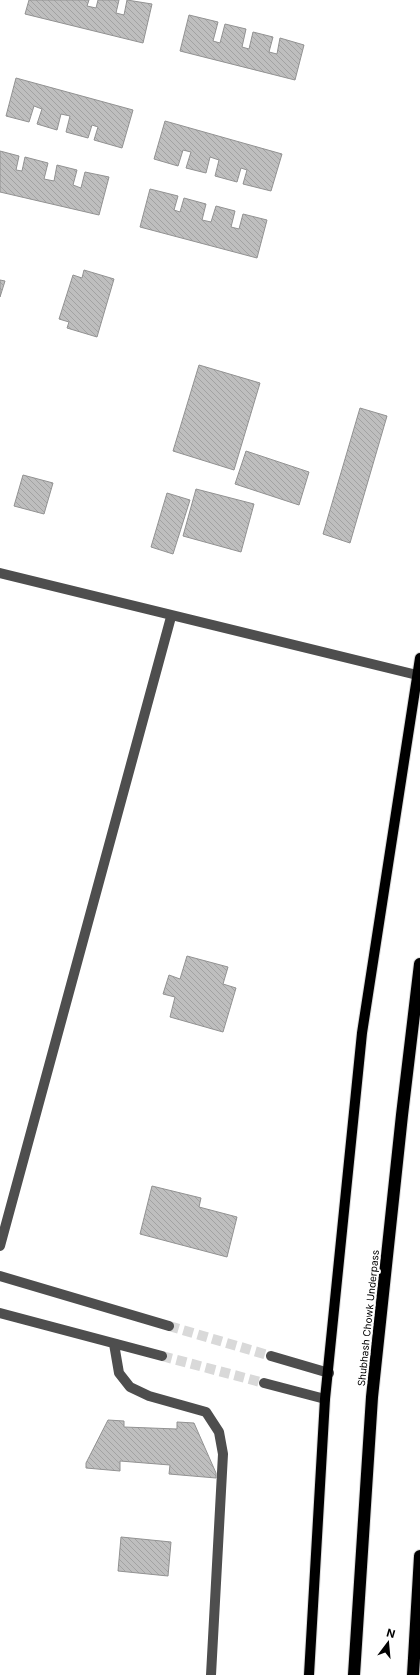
<svg xmlns="http://www.w3.org/2000/svg" width="420" height="1675" viewBox="0 0 420 1675" font-family="Inter,sans-serif">
  <style>
    .building { fill: url(#building-back-hatch); stroke: #929292 }
    .lines { fill: none; stroke-linecap: round; stroke-linejoin: round }
    .minor-tunnel { stroke: #d9d9d9; stroke-width: 10; stroke-dasharray: 10 5; stroke-linecap: butt }
    .major-casing { stroke: #dbdbdb; stroke-width: 12 }
    .highway-casing { stroke: #dbdbdb; stroke-width: 14 }
    .minor { stroke: #4e4e4e; stroke-width: 10 }
    .major { stroke: #000; stroke-width: 10 }
    .highway { stroke: #000; stroke-width: 12 }
    .labels { text-anchor: middle; stroke-width: 4; stroke-linejoin: round; paint-order: stroke }
    .street-label { font-size: 10px; fill: #000; stroke: #fff }
  </style>
  <defs>
    <pattern id="building-back-hatch" width="6" height="6" patternUnits="userSpaceOnUse"><rect width="6" height="6" fill="#bebebe"/><path d="M-1 5l2 2M0 0l6 6M5-1l2 2" fill="none" stroke="#a2a2a2"/></pattern>
  </defs>
  <rect width="100%" height="100%" fill="#fff"/>
  <!-- building -->
  <path class="building" d="M29,0H89L87,6L96,8L98,0H119L116,13L124,15L127,0L152,4L143,43L25,14Z
    M189,15L218,22L213,41L220,43L225,24L246,29L242,47L249,49L253,32L273,37L269,52L277,54L280,38L304,45L295,80L180,51Z
    M16,78L133,110L122,148L94,140L98,127L92,125L88,138L66,132L70,116L61,114L57,130L37,124L42,109L34,106L29,122L6,116Z
    M165,121L282,154L271,191L243,184L247,170L241,168L237,182L215,176L219,160L210,157L206,173L186,168L191,152L183,150L178,166L154,159Z
    M0,151L19,156L16,170L22,171L25,157L48,163L44,179L54,181L57,165L77,170L73,185L81,188L85,172L109,177L99,215L0,192Z
    M150,189L178,196L174,210L180,212L184,198L206,204L202,220L211,222L216,206L235,211L231,227L239,229L243,214L267,220L257,258L140,227Z
    M84,270L114,279L97,337L67,328L69,322L59,319L73,275L82,278Z
    M0,280L5,281L0,297Z
    M199,365L260,383L234,470L173,451Z
    M360,408L387,416L350,543L323,534Z
    M246,451L309,472L299,505L235,484Z
    M23,475L53,483L44,514L14,506Z
    M196,489L254,504L241,552L183,536Z
    M167,493L190,500L173,554L151,547Z
    M187,956L228,967L223,984L236,988L223,1032L170,1017L175,997L163,994L169,975L180,979Z
    M152,1186L201,1198L199,1207L237,1217L227,1257L140,1234Z
    M108,1420L124,1421V1427L177,1429V1422L194,1423L216,1473V1478L169,1474L170,1465L120,1461V1471L86,1468V1463Z
    M121,1537L171,1542L168,1576L118,1571Z"/>
  <g class="lines">
    <!-- minor-tunnel -->
    <path class="minor-tunnel" d="M169,1326L271,1356
      M162,1356L264,1383"/>
    <defs>
      <path id="major" d="M309,1675L325,1399L362,1033L420,658"/>
      <path id="highway" d="M354,1675L372,1397L402,1115L420,964
        M413,1675L420,1556"/>
    </defs>
    <!-- major casing -->
    <use href="#major" class="major-casing"/>
    <!-- highway casing -->
    <use href="#highway" class="highway-casing"/>
    <!-- minor -->
    <path class="minor" d="M0,573L417,675
      M0,1246L171,617
      M0,1276L169,1326
      M0,1313L162,1356
      M114,1344L119,1373L130,1387L149,1396L206,1412L219,1432L223,1454L211,1675
      M271,1356L329,1373
      M264,1383L325,1399"/>
    <!-- major -->
    <use href="#major" class="major"/>
    <!-- highway -->
    <use href="#highway" class="highway"/>
  </g>
  <g class="labels">
    <!-- street labels -->
    <g class="street-label">
      <text transform="translate(368 1318) rotate(-84)" y="4">Shubhash Chowk Underpass</text>
    </g>
  </g>
  <!-- north arrow -->
  <g transform="translate(388 1643) rotate(16)" stroke="#ffffff" stroke-width="3" paint-order="stroke">
  <path d="M0-3L7 15L0 10L-7 15Z" fill="#000000"/>
  <text y="-6" font-size="11" font-weight="bold" text-anchor="middle" fill="#000000">N</text>
  </g>
</svg>
